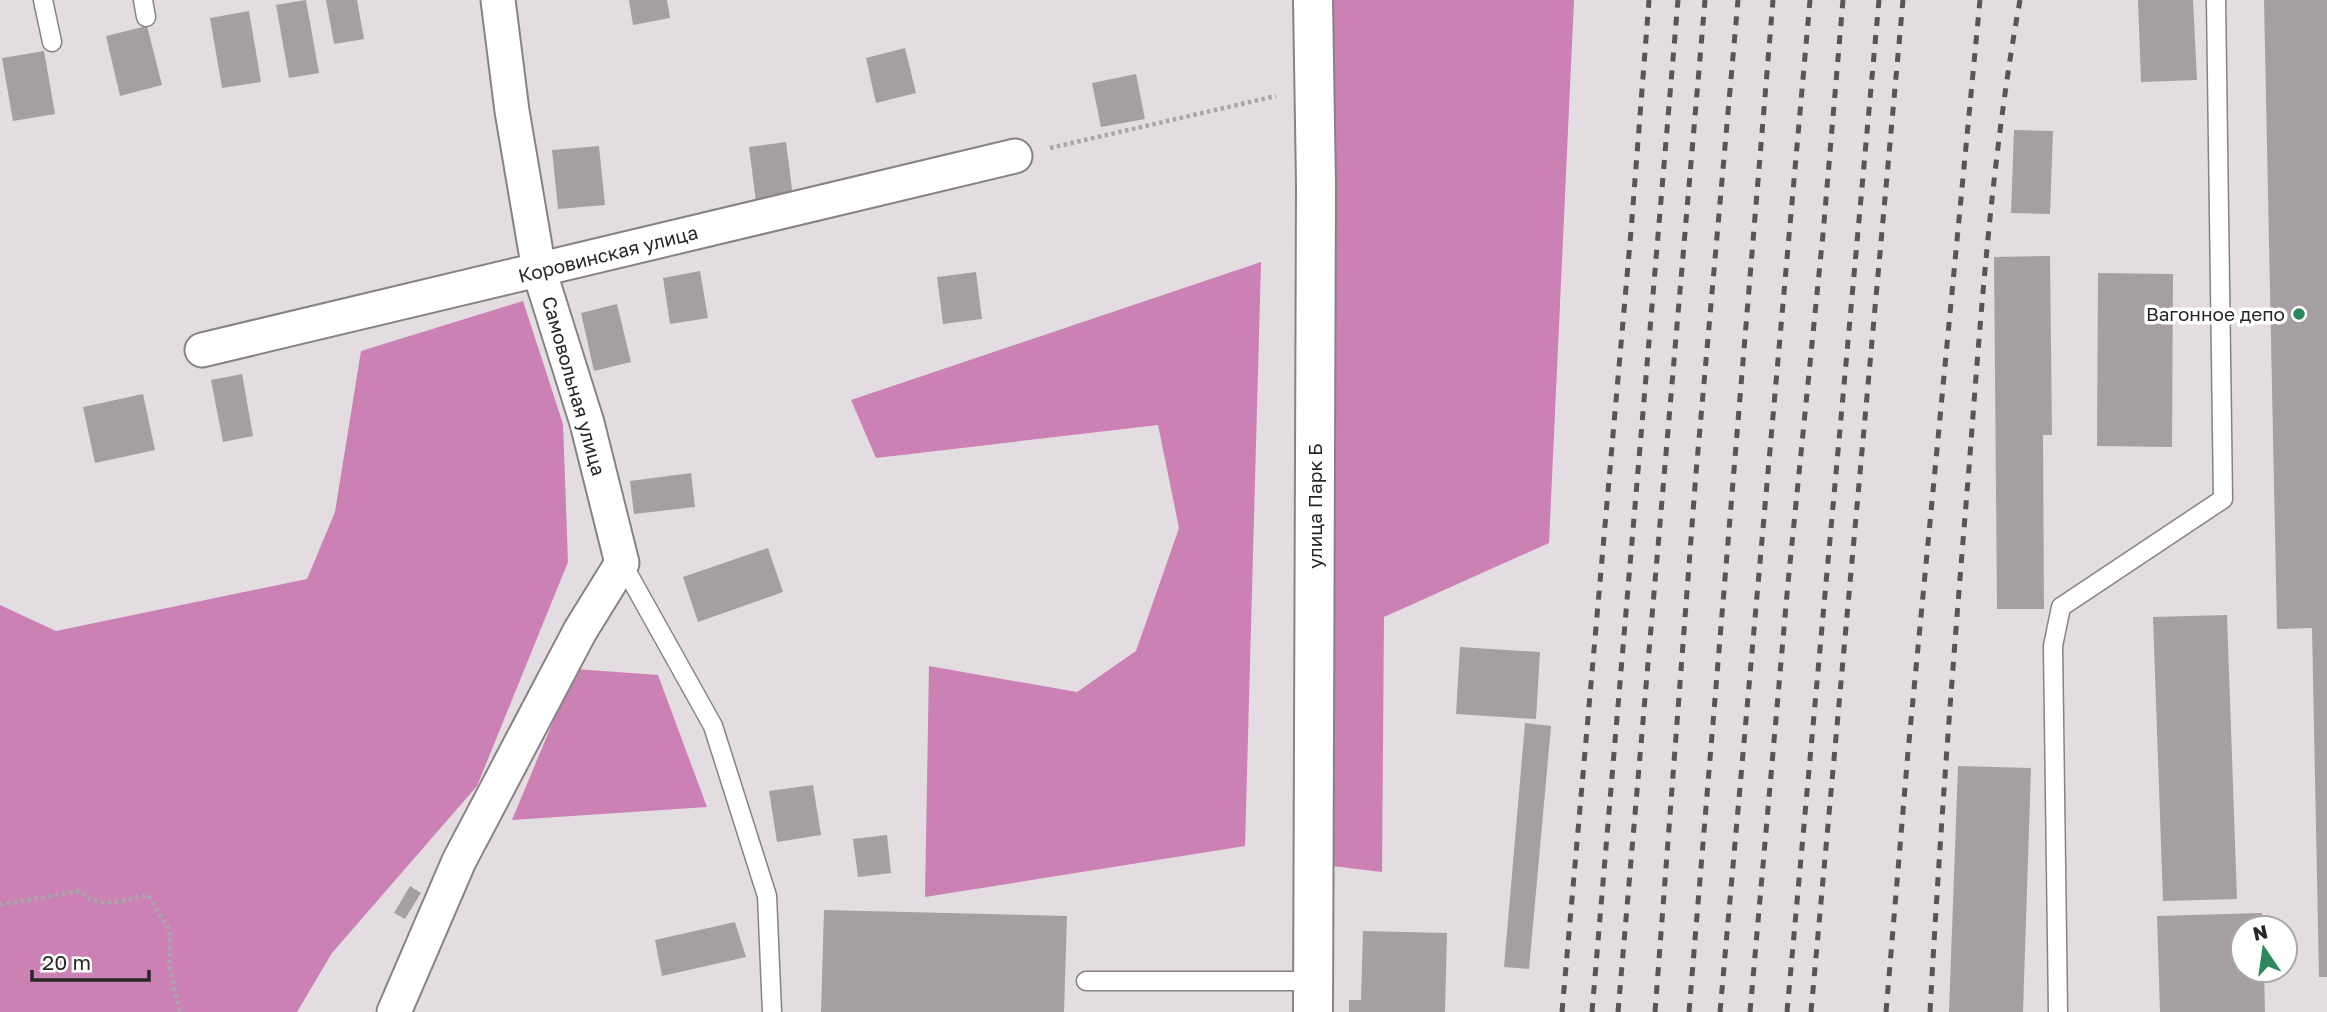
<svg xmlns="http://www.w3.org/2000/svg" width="2327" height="1012" viewBox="0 0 2327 1012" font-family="'Golos Text',sans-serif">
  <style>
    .forest { fill: #cb81b4 }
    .building { fill: #a59fa3 }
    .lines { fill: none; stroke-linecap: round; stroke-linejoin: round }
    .service-casing { stroke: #878285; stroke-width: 21 }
    .minor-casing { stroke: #878285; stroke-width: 37 }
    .tertiary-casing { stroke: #878285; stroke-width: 42 }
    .path { stroke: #aaa5a8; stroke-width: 4.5; stroke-dasharray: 3.5 3.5; stroke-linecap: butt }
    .service { stroke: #fff; stroke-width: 18 }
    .minor { stroke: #fff; stroke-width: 33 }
    .tertiary { stroke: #fff; stroke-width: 38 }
    .rail { stroke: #585557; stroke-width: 5; stroke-dasharray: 9 9; stroke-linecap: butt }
    .poi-dot { fill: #2c875d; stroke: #fff; stroke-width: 2.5 }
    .labels { text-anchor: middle; stroke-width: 7; stroke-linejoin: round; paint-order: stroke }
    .street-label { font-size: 19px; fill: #282627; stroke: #fff }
    .poi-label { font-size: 19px; fill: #282627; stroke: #fff; text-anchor: end }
  </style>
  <rect width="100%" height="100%" fill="#e3dde1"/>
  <!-- forest -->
  <path class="forest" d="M1323,0H1574L1549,543L1384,617L1382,872L1324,865Z
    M1261,262L1245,846L925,897L929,666L1077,692L1136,651L1179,528L1158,425L876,458L851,400Z
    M523,301L563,424L568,562L477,786L332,953L297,1012H0V605L56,631L307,579L335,512L361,351Z
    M575,669L658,675L707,807L512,820Z"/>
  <!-- building -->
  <path class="building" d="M306,0L319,73L289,78L276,5Z
    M326,0H357L364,39L334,44Z
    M629,0H667L670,18L633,25Z
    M2138,0H2193L2197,80L2141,82Z
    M2264,0H2327V977H2319L2312,628L2277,629Z
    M249,11L261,82L222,88L210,18Z
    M147,26L162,85L120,96L106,36Z
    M905,48L916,93L876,103L866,58Z
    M44,51L55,114L13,121L2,58Z
    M1136,74L1145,119L1101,127L1092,83Z
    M2014,130L2053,131L2050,214L2011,213Z
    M786,142L793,197L756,202L749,147Z
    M599,146L605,205L558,209L552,150Z
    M2050,256L2052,435H2043L2044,609H1997L1994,257Z
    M700,271L708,318L670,324L663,278Z
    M976,272L982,319L943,324L937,277Z
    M2098,273L2173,274L2172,447L2097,446Z
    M617,304L631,362L594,371L581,313Z
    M242,374L253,436L223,442L211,380Z
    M143,394L155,450L95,463L83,407Z
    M691,473L695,507L634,514L630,481Z
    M768,548L783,592L698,622L683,577Z
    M2227,615L2237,899L2163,901L2153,617Z
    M1460,647L1540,652L1536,719L1456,714Z
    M1525,723L1551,726L1529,969L1504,967Z
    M1958,766L2031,768L2023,1012H1949Z
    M813,785L821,835L777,842L769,791Z
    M887,835L891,873L858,877L853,839Z
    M410,886L421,893L405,919L394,913Z
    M824,910L1067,916L1064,1012H821Z
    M2262,913L2263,928H2243V970H2264L2265,1012H2160L2157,916Z
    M735,922L746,957L662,976L655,940Z
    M1363,931L1447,933L1445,1012H1349V1000H1361Z"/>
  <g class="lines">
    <defs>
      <path id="service" d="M43,0L52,42
        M143,0L146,17
        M622,563L713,726L767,896L772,1012
        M1086,981H1313
        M2058,1012L2053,646L2061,607L2223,499L2216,0"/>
      <path id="minor" d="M202,350L1015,156
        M394,1012L459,861L580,631L622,563L587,423L539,270L512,111L498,0"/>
      <path id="tertiary" d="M1313,0L1316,185L1313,1012"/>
    </defs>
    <!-- service casing -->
    <use href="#service" class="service-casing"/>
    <!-- minor casing -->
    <use href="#minor" class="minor-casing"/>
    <!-- tertiary casing -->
    <use href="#tertiary" class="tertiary-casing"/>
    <!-- path -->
    <path class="path" d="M1050,148L1276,96
      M0,905L79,891C102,911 121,900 148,895L170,931L169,965L180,1012"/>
    <!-- service -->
    <use href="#service" class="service"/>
    <!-- minor -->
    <use href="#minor" class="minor"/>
    <!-- tertiary -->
    <use href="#tertiary" class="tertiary"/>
    <!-- rail -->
    <path class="rail" d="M1562,1012L1631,231L1649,0
      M1592,1012L1678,0
      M1618,1012L1705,0
      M1655,1012L1696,473L1738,0
      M1689,1012L1773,0
      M1720,1012L1810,0
      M1750,1012L1788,583L1823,234L1843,0
      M1787,1012L1879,0
      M1811,1012L1903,0
      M1886,1012L1908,752L1980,0
      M1930,1012C1940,830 1954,649 1969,468C1981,311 1992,155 2020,0"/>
  </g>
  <!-- markers -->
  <circle class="poi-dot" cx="2299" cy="314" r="7"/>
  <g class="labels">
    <!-- street labels -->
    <g class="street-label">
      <text transform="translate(608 254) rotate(-14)" y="7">Коровинская улица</text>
      <text transform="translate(574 386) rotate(74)" y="7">Самовольная улица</text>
      <text transform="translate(1315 506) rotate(-90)" y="7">улица Парк Б</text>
    </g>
    <!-- poi labels -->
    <g class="poi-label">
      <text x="2285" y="321">Вагонное депо</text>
    </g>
  </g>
  <!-- north arrow -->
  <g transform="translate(2264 949) rotate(347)"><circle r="33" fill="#ffffff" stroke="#a9a8a9" stroke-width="2"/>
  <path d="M0-5L12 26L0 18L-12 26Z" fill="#2c875d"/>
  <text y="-10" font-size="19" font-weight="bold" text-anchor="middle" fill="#282627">N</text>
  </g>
  <!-- scale -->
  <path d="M32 970v10h117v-10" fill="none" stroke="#282627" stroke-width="3.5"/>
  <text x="42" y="970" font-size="21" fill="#282627" stroke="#ffffff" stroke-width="5" paint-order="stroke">20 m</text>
</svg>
